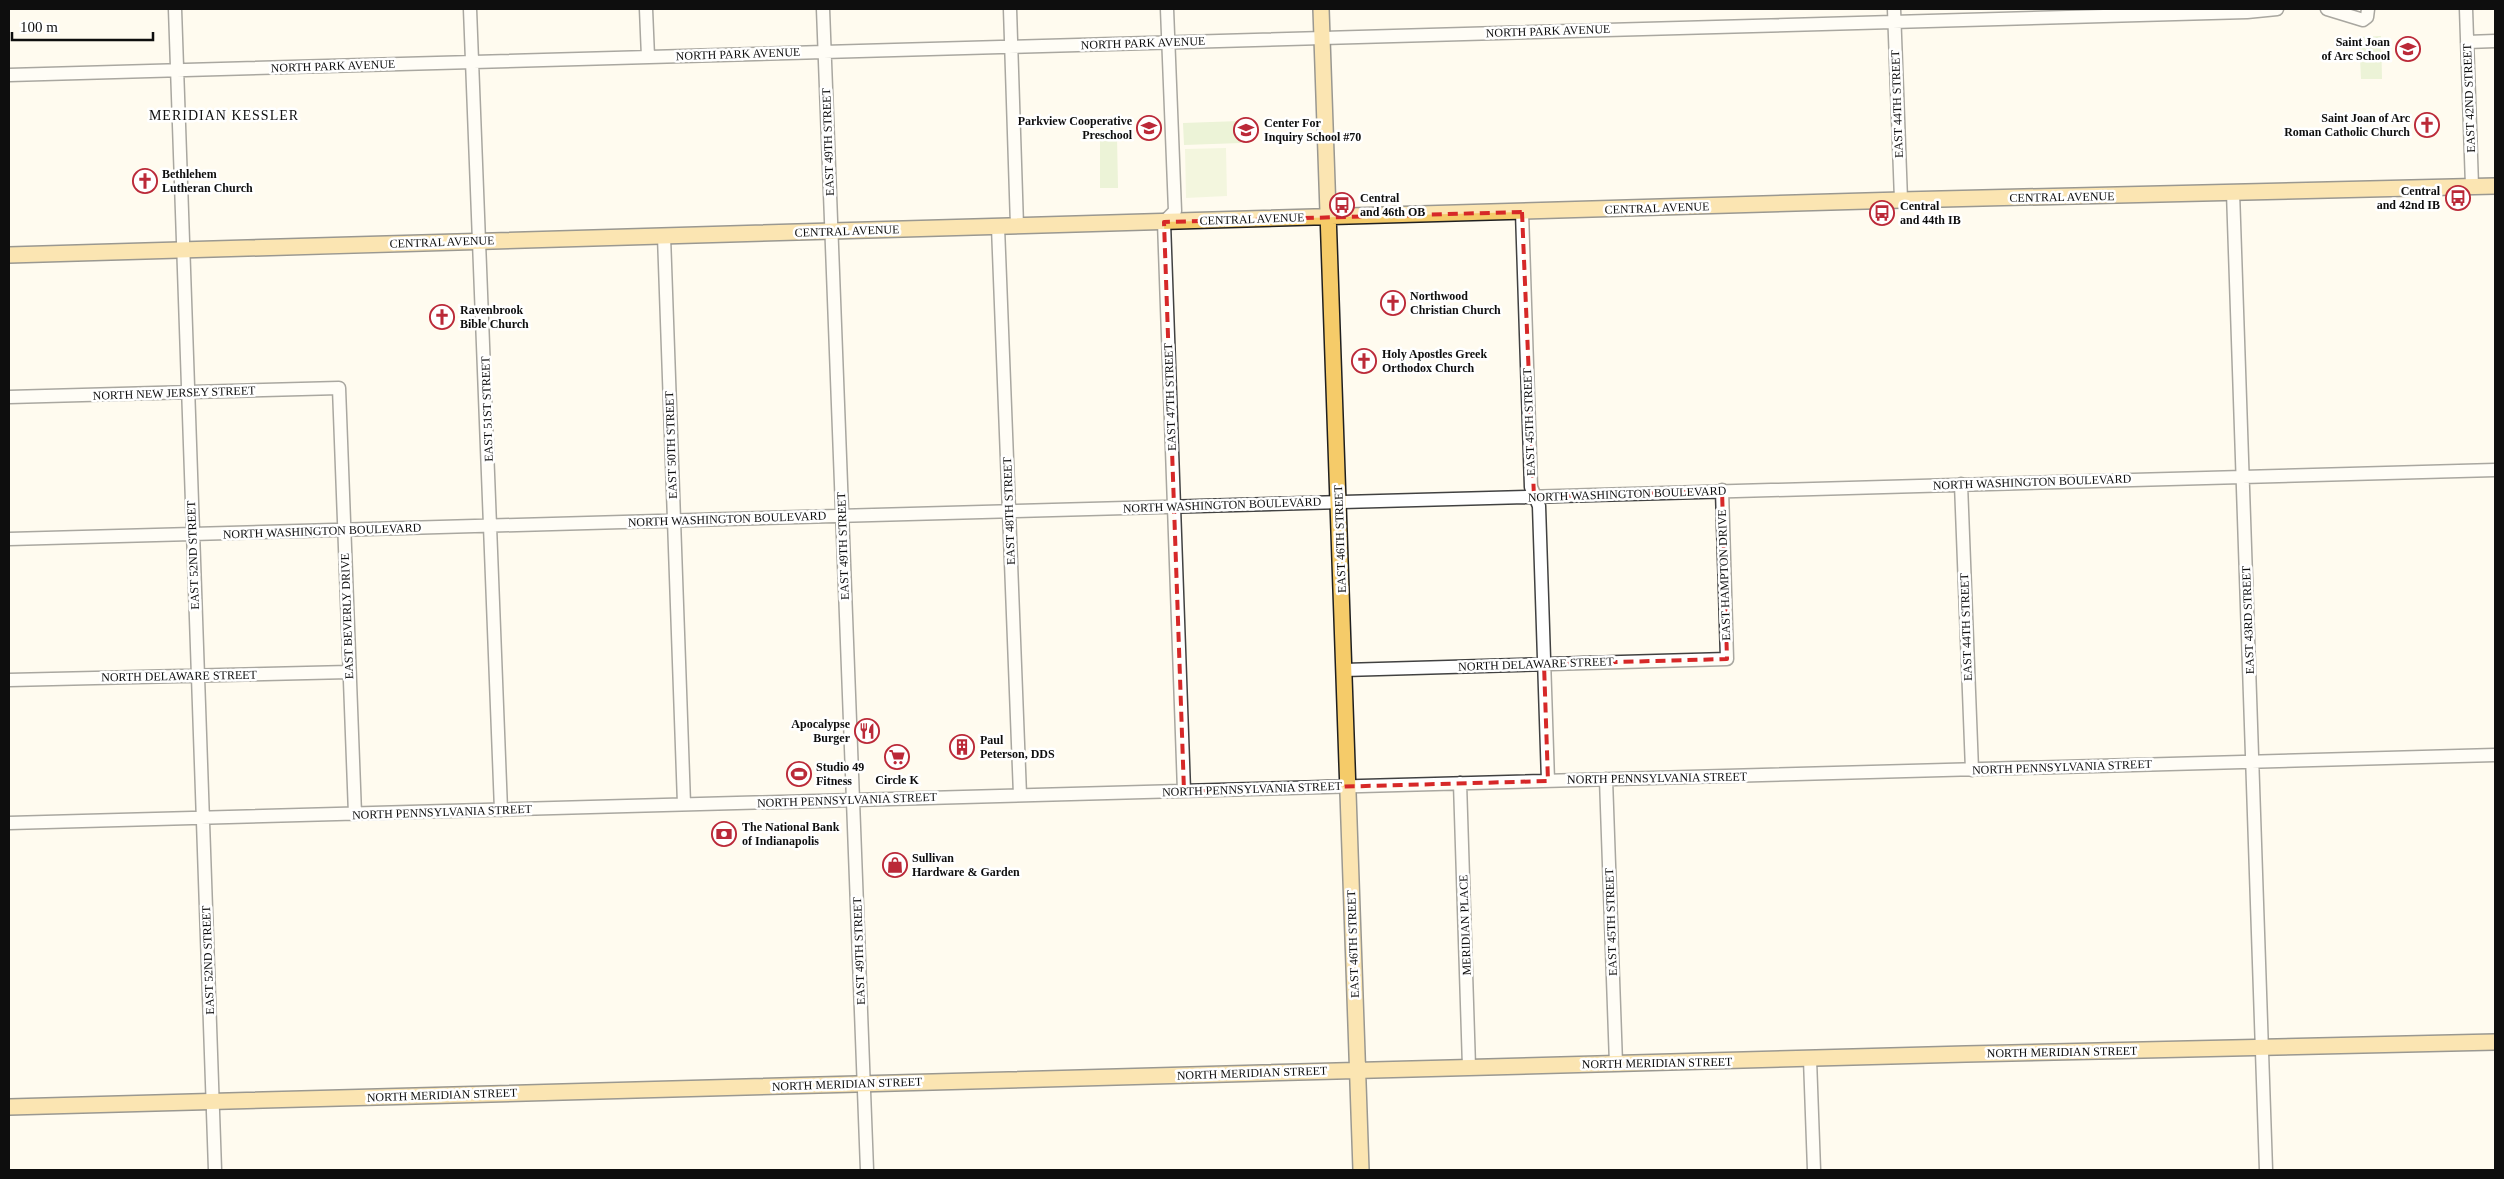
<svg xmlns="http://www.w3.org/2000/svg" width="2504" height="1179" viewBox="0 0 2504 1179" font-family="Georgia,serif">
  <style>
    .green { fill: #d4e8ba }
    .pitch { fill: #e5f0cb }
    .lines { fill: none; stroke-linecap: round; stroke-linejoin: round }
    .minor-casing { stroke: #414141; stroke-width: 15 }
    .major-casing { stroke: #1f1f1f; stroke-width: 18 }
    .minor { stroke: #fff; stroke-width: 12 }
    .major { stroke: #f5cb69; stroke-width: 15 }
    .marked { fill: none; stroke: #d62828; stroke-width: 4; stroke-dasharray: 10 6; stroke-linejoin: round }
    .labels { text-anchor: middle; stroke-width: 5; stroke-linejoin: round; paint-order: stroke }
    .street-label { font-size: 12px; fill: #0e0e0e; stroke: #fff }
    .poi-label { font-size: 12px; font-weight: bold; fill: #0e0e0e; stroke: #fff; text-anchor: start }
    .neighbourhood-label { font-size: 14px; letter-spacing: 1px; fill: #0e0e0e; stroke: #fff }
  </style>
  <rect width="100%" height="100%" fill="#fffbef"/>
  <!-- green -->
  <path class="green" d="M2381,36L2382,79H2361L2359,37Z
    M1240,121L1241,143L1184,145L1183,123Z
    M1100,136H1117L1118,188H1100Z"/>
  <!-- pitch -->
  <path class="pitch" d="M1226,148L1227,196L1186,198L1185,149Z"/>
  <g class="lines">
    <defs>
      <path id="minor" d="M175,9L215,1170
        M470,9L501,810
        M646,9L648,57
        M823,9L867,1170
        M1010,9L1017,226
        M1167,9L1175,211L1164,222L1184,791
        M1894,9L1901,200
        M2327,9L2363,20L2367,17L2368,9
        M2466,9L2472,186
        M2467,42L2495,41
        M9,75L2247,12L2277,9
        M2233,192L2266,1170
        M1522,212L1531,487L1539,506L1548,781
        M998,227L1020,795
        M664,236L684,804
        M9,397L339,388L355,814
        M1961,484L1972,770
        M9,539L2495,470
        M1344,670L1727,659L1722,490
        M9,680L349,672
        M1606,779L1616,1064
        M1460,783L1469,1067
        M9,823L2495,755
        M1810,1059L1814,1170"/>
      <path id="major" d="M1321,9L1361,1170
        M9,255L1901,200L2495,186
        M9,1107L1966,1054L2495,1042"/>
    </defs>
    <!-- minor casing -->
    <use href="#minor" class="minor-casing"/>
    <!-- major casing -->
    <use href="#major" class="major-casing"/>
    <!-- minor -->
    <use href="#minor" class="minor"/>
    <!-- major -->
    <use href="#major" class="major"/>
  </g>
  <!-- marked area -->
  <path d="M0 0H2504V1179H0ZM1522,212L1534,497L1722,490L1727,659L1544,664L1548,781L1184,791L1164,222Z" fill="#fffbef" fill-opacity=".55" fill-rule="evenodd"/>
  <path class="marked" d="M1522,212L1534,497L1722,490L1727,659L1544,664L1548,781L1184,791L1164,222Z"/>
  <!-- icons -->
  <defs>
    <symbol id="school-ring" viewBox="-11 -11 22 22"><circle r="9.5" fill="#fff" stroke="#bb2938" stroke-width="1.5"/><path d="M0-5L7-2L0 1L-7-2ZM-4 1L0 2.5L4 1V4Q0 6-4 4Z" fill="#bb2938"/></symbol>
    <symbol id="church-ring" viewBox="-11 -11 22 22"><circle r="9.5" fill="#fff" stroke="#bb2938" stroke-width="1.5"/><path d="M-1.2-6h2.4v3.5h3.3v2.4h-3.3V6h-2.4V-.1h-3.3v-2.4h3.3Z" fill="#bb2938"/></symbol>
    <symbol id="bus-ring" viewBox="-11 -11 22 22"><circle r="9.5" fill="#fff" stroke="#bb2938" stroke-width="1.5"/><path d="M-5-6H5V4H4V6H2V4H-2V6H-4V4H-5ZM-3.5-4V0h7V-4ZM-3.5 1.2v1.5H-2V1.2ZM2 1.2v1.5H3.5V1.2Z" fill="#bb2938"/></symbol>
    <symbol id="restaurant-ring" viewBox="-11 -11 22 22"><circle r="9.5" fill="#fff" stroke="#bb2938" stroke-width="1.5"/><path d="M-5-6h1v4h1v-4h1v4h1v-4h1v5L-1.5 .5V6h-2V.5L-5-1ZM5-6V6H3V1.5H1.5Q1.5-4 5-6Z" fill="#bb2938"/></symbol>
    <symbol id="building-ring" viewBox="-11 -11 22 22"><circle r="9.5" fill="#fff" stroke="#bb2938" stroke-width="1.5"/><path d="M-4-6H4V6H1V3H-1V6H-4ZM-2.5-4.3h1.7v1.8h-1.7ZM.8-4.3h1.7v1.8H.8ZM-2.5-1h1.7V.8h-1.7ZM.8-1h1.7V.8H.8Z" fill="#bb2938"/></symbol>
    <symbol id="supermarket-ring" viewBox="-11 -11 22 22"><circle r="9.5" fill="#fff" stroke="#bb2938" stroke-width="1.5"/><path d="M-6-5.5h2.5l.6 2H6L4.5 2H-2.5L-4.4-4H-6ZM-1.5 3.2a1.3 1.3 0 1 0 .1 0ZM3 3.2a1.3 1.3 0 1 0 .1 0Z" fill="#bb2938"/></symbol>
    <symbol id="stadium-ring" viewBox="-11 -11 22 22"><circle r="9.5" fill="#fff" stroke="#bb2938" stroke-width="1.5"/><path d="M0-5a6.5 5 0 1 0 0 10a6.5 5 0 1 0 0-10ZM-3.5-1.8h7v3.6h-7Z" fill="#bb2938"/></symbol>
    <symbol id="bank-ring" viewBox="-11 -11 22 22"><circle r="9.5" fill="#fff" stroke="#bb2938" stroke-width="1.5"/><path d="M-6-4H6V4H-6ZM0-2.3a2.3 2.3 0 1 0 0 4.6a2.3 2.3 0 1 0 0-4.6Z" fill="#bb2938"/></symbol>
    <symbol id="shop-ring" viewBox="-11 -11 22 22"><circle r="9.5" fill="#fff" stroke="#bb2938" stroke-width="1.5"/><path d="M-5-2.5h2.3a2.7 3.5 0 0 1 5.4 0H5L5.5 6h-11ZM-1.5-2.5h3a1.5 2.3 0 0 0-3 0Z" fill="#bb2938"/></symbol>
  </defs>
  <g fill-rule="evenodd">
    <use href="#school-ring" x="2394" y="35" width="28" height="28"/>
    <use href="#church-ring" x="2413" y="111" width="28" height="28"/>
    <use href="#school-ring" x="1135" y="114" width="28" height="28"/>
    <use href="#school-ring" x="1232" y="116" width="28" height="28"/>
    <use href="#church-ring" x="131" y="167" width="28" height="28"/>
    <use href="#bus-ring" x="2444" y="184" width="28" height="28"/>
    <use href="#bus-ring" x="1328" y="191" width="28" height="28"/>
    <use href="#bus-ring" x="1868" y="199" width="28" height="28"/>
    <use href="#church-ring" x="1379" y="289" width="28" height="28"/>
    <use href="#church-ring" x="428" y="303" width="28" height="28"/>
    <use href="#church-ring" x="1350" y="347" width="28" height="28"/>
    <use href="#restaurant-ring" x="853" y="717" width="28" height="28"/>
    <use href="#building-ring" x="948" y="733" width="28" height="28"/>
    <use href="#supermarket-ring" x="883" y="743" width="28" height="28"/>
    <use href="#stadium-ring" x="785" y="760" width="28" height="28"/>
    <use href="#bank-ring" x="710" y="820" width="28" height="28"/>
    <use href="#shop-ring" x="881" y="851" width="28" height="28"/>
  </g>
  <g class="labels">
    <!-- street labels -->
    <g class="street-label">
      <text transform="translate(1548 31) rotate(-2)" y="4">NORTH PARK AVENUE</text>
      <text transform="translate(1143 43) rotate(-2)" y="4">NORTH PARK AVENUE</text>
      <text transform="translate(738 54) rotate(-2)" y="4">NORTH PARK AVENUE</text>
      <text transform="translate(333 66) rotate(-2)" y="4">NORTH PARK AVENUE</text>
      <text transform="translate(2469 98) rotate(-92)" y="4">EAST 42ND STREET</text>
      <text transform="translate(1897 104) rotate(-92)" y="4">EAST 44TH STREET</text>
      <text transform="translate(828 142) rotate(-92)" y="4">EAST 49TH STREET</text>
      <text transform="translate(2062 197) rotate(-1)" y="4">CENTRAL AVENUE</text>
      <text transform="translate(1657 208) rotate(-2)" y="4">CENTRAL AVENUE</text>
      <text transform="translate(1252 219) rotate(-2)" y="4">CENTRAL AVENUE</text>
      <text transform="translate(847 231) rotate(-2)" y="4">CENTRAL AVENUE</text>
      <text transform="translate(442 242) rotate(-2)" y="4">CENTRAL AVENUE</text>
      <text transform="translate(174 393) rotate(-2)" y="4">NORTH NEW JERSEY STREET</text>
      <text transform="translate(1170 397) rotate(-92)" y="4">EAST 47TH STREET</text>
      <text transform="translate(487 409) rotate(-92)" y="4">EAST 51ST STREET</text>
      <text transform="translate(1529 422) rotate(-92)" y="4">EAST 45TH STREET</text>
      <text transform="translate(671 445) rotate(-92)" y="4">EAST 50TH STREET</text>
      <text transform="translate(2032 482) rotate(-2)" y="4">NORTH WASHINGTON BOULEVARD</text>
      <text transform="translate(1627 494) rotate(-2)" y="4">NORTH WASHINGTON BOULEVARD</text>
      <text transform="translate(1222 505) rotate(-2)" y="4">NORTH WASHINGTON BOULEVARD</text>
      <text transform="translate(1009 511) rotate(-92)" y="4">EAST 48TH STREET</text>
      <text transform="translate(727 519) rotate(-2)" y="4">NORTH WASHINGTON BOULEVARD</text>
      <text transform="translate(322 531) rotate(-2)" y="4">NORTH WASHINGTON BOULEVARD</text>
      <text transform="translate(1340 539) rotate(-92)" y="4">EAST 46TH STREET</text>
      <text transform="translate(843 546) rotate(-92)" y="4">EAST 49TH STREET</text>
      <text transform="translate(193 555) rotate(-92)" y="4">EAST 52ND STREET</text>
      <text transform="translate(1724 575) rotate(-92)" y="4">EAST HAMPTON DRIVE</text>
      <text transform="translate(347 616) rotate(-92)" y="4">EAST BEVERLY DRIVE</text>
      <text transform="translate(2248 620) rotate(-92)" y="4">EAST 43RD STREET</text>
      <text transform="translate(1966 627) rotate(-92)" y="4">EAST 44TH STREET</text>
      <text transform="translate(1536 664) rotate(-2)" y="4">NORTH DELAWARE STREET</text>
      <text transform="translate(179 676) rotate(-1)" y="4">NORTH DELAWARE STREET</text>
      <text transform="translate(2062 767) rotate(-2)" y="4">NORTH PENNSYLVANIA STREET</text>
      <text transform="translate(1657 778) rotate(-1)" y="4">NORTH PENNSYLVANIA STREET</text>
      <text transform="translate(1252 789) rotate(-2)" y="4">NORTH PENNSYLVANIA STREET</text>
      <text transform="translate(847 800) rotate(-2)" y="4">NORTH PENNSYLVANIA STREET</text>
      <text transform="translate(442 812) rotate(-2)" y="4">NORTH PENNSYLVANIA STREET</text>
      <text transform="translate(1611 922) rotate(-92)" y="4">EAST 45TH STREET</text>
      <text transform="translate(1465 925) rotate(-92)" y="4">MERIDIAN PLACE</text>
      <text transform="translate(1353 944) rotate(-92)" y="4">EAST 46TH STREET</text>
      <text transform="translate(859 951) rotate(-92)" y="4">EAST 49TH STREET</text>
      <text transform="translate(208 960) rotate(-92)" y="4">EAST 52ND STREET</text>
      <text transform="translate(2062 1052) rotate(-1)" y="4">NORTH MERIDIAN STREET</text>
      <text transform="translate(1657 1063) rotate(-1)" y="4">NORTH MERIDIAN STREET</text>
      <text transform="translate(1252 1073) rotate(-2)" y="4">NORTH MERIDIAN STREET</text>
      <text transform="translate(847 1084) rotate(-2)" y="4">NORTH MERIDIAN STREET</text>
      <text transform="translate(442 1095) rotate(-2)" y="4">NORTH MERIDIAN STREET</text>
    </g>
    <!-- poi labels -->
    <g class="poi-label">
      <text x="2390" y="46" text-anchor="end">Saint Joan<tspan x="2390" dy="14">of Arc School</tspan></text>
      <text x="2410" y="122" text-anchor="end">Saint Joan of Arc<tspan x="2410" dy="14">Roman Catholic Church</tspan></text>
      <text x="1132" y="125" text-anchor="end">Parkview Cooperative<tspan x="1132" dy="14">Preschool</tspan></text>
      <text x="1264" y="127">Center For<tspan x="1264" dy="14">Inquiry School #70</tspan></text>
      <text x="162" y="178">Bethlehem<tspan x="162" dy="14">Lutheran Church</tspan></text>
      <text x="2440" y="195" text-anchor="end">Central<tspan x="2440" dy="14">and 42nd IB</tspan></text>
      <text x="1360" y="202">Central<tspan x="1360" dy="14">and 46th OB</tspan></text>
      <text x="1900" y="210">Central<tspan x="1900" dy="14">and 44th IB</tspan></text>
      <text x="1410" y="300">Northwood<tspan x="1410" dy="14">Christian Church</tspan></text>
      <text x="460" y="314">Ravenbrook<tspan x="460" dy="14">Bible Church</tspan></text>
      <text x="1382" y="358">Holy Apostles Greek<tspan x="1382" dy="14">Orthodox Church</tspan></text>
      <text x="850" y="728" text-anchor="end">Apocalypse<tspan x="850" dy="14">Burger</tspan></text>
      <text x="980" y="744">Paul<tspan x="980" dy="14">Peterson, DDS</tspan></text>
      <text x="816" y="771">Studio 49<tspan x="816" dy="14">Fitness</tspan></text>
      <text x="897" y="784" text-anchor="middle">Circle K</text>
      <text x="742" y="831">The National Bank<tspan x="742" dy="14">of Indianapolis</tspan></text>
      <text x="912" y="862">Sullivan<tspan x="912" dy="14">Hardware &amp; Garden</tspan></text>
    </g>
    <!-- neighbourhood labels -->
    <g class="neighbourhood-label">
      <text x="224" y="120">MERIDIAN KESSLER</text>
    </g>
  </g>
  <!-- border -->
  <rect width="2504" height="1179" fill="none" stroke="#0e0e0e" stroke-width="20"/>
  <!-- scale -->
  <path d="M12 32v8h141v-8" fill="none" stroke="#0e0e0e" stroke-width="2.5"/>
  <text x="20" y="32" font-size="15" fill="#0e0e0e" stroke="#ffffff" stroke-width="4" paint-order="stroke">100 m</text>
</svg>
